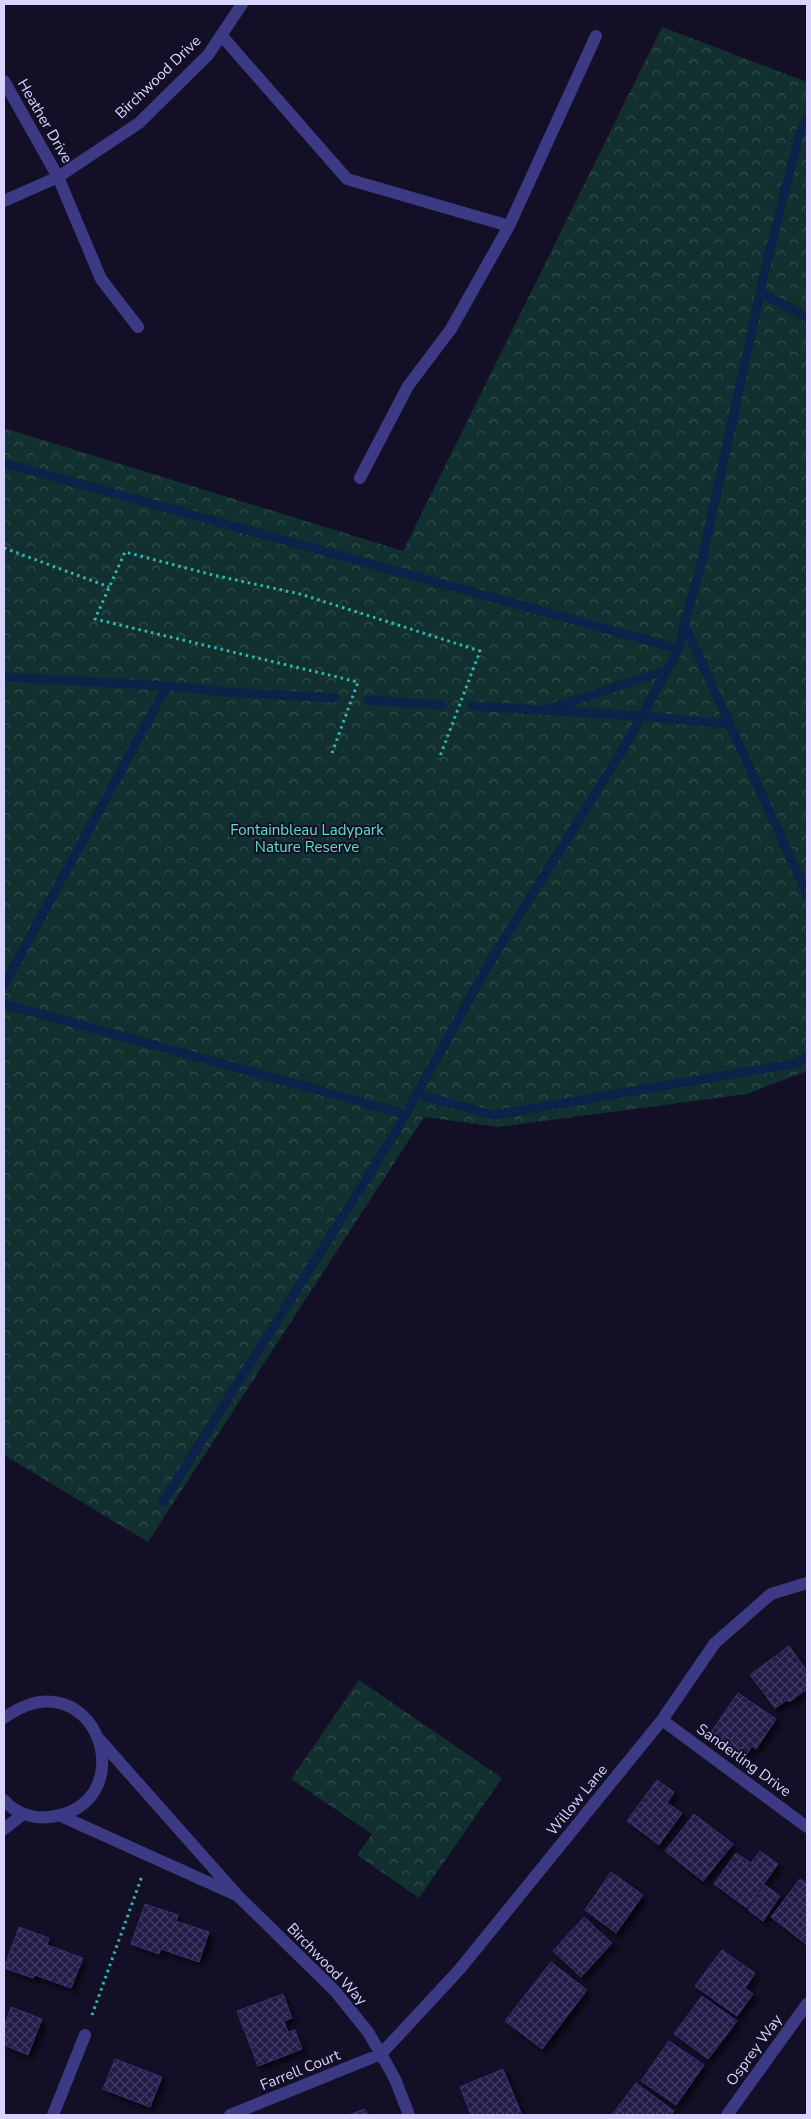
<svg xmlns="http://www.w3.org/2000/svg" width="811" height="2119" viewBox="0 0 811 2119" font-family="'Nunito Sans',sans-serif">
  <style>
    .park { fill: url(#park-crowns) }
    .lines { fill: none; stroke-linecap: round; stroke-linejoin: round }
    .stream { stroke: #0c2248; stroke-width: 9 }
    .building { fill: url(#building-cross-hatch); stroke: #3b2d73; filter: url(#shadow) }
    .path { stroke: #2fb8b0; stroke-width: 3; stroke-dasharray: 2.5 4; stroke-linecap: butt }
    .minor { stroke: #3d3a85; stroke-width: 12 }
    .labels { text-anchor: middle; stroke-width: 4; stroke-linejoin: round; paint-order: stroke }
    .street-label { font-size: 15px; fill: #d9d4ff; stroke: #130f26 }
    .park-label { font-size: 15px; fill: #5fe0c0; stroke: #130f26 }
  </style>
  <defs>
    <pattern id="park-crowns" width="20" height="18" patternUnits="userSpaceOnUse" patternTransform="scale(1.25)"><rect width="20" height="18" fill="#12302f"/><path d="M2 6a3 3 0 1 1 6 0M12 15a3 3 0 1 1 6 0" fill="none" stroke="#344d4e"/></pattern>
    <pattern id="building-cross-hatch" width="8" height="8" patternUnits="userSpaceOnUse" patternTransform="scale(1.25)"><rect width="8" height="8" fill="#241b47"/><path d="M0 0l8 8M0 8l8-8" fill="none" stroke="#433b63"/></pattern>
    <filter id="shadow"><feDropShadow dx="4.5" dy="4.5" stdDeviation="2.5" flood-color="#0009"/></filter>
  </defs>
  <rect width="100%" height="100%" fill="#130f26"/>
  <!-- park -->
  <path class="park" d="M662,27L807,82V1071L747,1094L499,1127L424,1117L148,1542L4,1455V428L403,551Z
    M359,1680L502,1778L419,1898L357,1855L372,1834L291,1779Z"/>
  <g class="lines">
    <!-- stream -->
    <path class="stream" d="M760,292L807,318
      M4,463L679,649
      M684,624L807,894
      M4,677L167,686L225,692L335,698
      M368,700L442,705
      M472,706L642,716L729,724
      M548,709L668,670
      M4,985L167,686
      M4,1004L405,1114
      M417,1094L493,1115L798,1063L807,1056
      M163,1502L394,1135L487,967L622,751L679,649L684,624L701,565L765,270L800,132L807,118"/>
  </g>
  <!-- building -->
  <path class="building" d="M789,1646L807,1671V1689L789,1702L787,1700L775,1708L750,1675Z
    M738,1693L776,1719L756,1749L752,1746L744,1758L709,1735Z
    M657,1780L674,1792L667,1803L682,1813L659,1845L627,1821Z
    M694,1814L733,1844L703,1881L665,1851Z
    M760,1851L778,1864L747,1908L714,1884L736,1853L751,1863Z
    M611,1872L643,1895L616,1933L585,1910Z
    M800,1879L807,1884V1945L771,1917Z
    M765,1885L780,1896L763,1921L748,1910Z
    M145,1904L178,1915L176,1921L209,1932L199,1962L161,1949L159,1954L131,1944Z
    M584,1917L612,1943L581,1977L553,1951Z
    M19,1927L49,1938L47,1945L83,1958L71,1988L35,1975L33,1978L4,1968Z
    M722,1950L755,1973L745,1988L753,1994L737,2016L695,1986Z
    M551,1962L587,1990L542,2049L505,2021Z
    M283,1994L292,2018L284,2021L288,2032L295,2030L302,2049L258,2066L237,2011Z
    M702,1996L737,2021L708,2059L674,2034Z
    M11,2007L42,2019L28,2055L4,2045V2027Z
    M669,2041L704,2065L676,2105L641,2081Z
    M115,2059L162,2077L150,2107L103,2089Z
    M503,2069L522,2115H471L460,2087Z
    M636,2083L674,2111L671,2115H612Z
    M365,2109L368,2115H348Z"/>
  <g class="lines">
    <!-- path -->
    <path class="path" d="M4,548L109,587
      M332,753L358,682L95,619L125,552L213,575L300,594L480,651L439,759
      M92,2015L142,1876"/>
    <!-- minor -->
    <path class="minor" d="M221,35L347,179L509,226L596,36
      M4,81L58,177L101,279L138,327
      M4,201L58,177L139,123L208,55L242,4
      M360,478L408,386L451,329L509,226
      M4,1718C95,1652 148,1805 49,1817C34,1819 14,1813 4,1800
      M662,1720L807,1827
      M99,1739L238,1896L335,1991L368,2032L381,2054L395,2079L409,2115
      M61,1816L234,1894
      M4,1829L23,1814
      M53,2115L85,2035
      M230,2115L381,2054L459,1970L662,1720L715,1643L771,1594L807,1583
      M727,2115L807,2004"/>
  </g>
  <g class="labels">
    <!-- street labels -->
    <g class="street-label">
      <text transform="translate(158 77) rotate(-44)" y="5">Birchwood Drive</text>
      <text transform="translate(45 121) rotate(60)" y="5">Heather Drive</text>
      <text transform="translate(744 1760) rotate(36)" y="5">Sanderling Drive</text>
      <text transform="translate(577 1800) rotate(-51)" y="5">Willow Lane</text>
      <text transform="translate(327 1964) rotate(46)" y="5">Birchwood Way</text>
      <text transform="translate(754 2050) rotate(-54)" y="5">Osprey Way</text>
      <text transform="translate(300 2070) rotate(-22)" y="5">Farrell Court</text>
    </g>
    <!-- park labels -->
    <g class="park-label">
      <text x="307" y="835">Fontainbleau Ladypark<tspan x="307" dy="17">Nature Reserve</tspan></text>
    </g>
  </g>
  <!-- border -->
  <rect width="811" height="2119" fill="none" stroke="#d9d4ff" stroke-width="10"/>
</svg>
